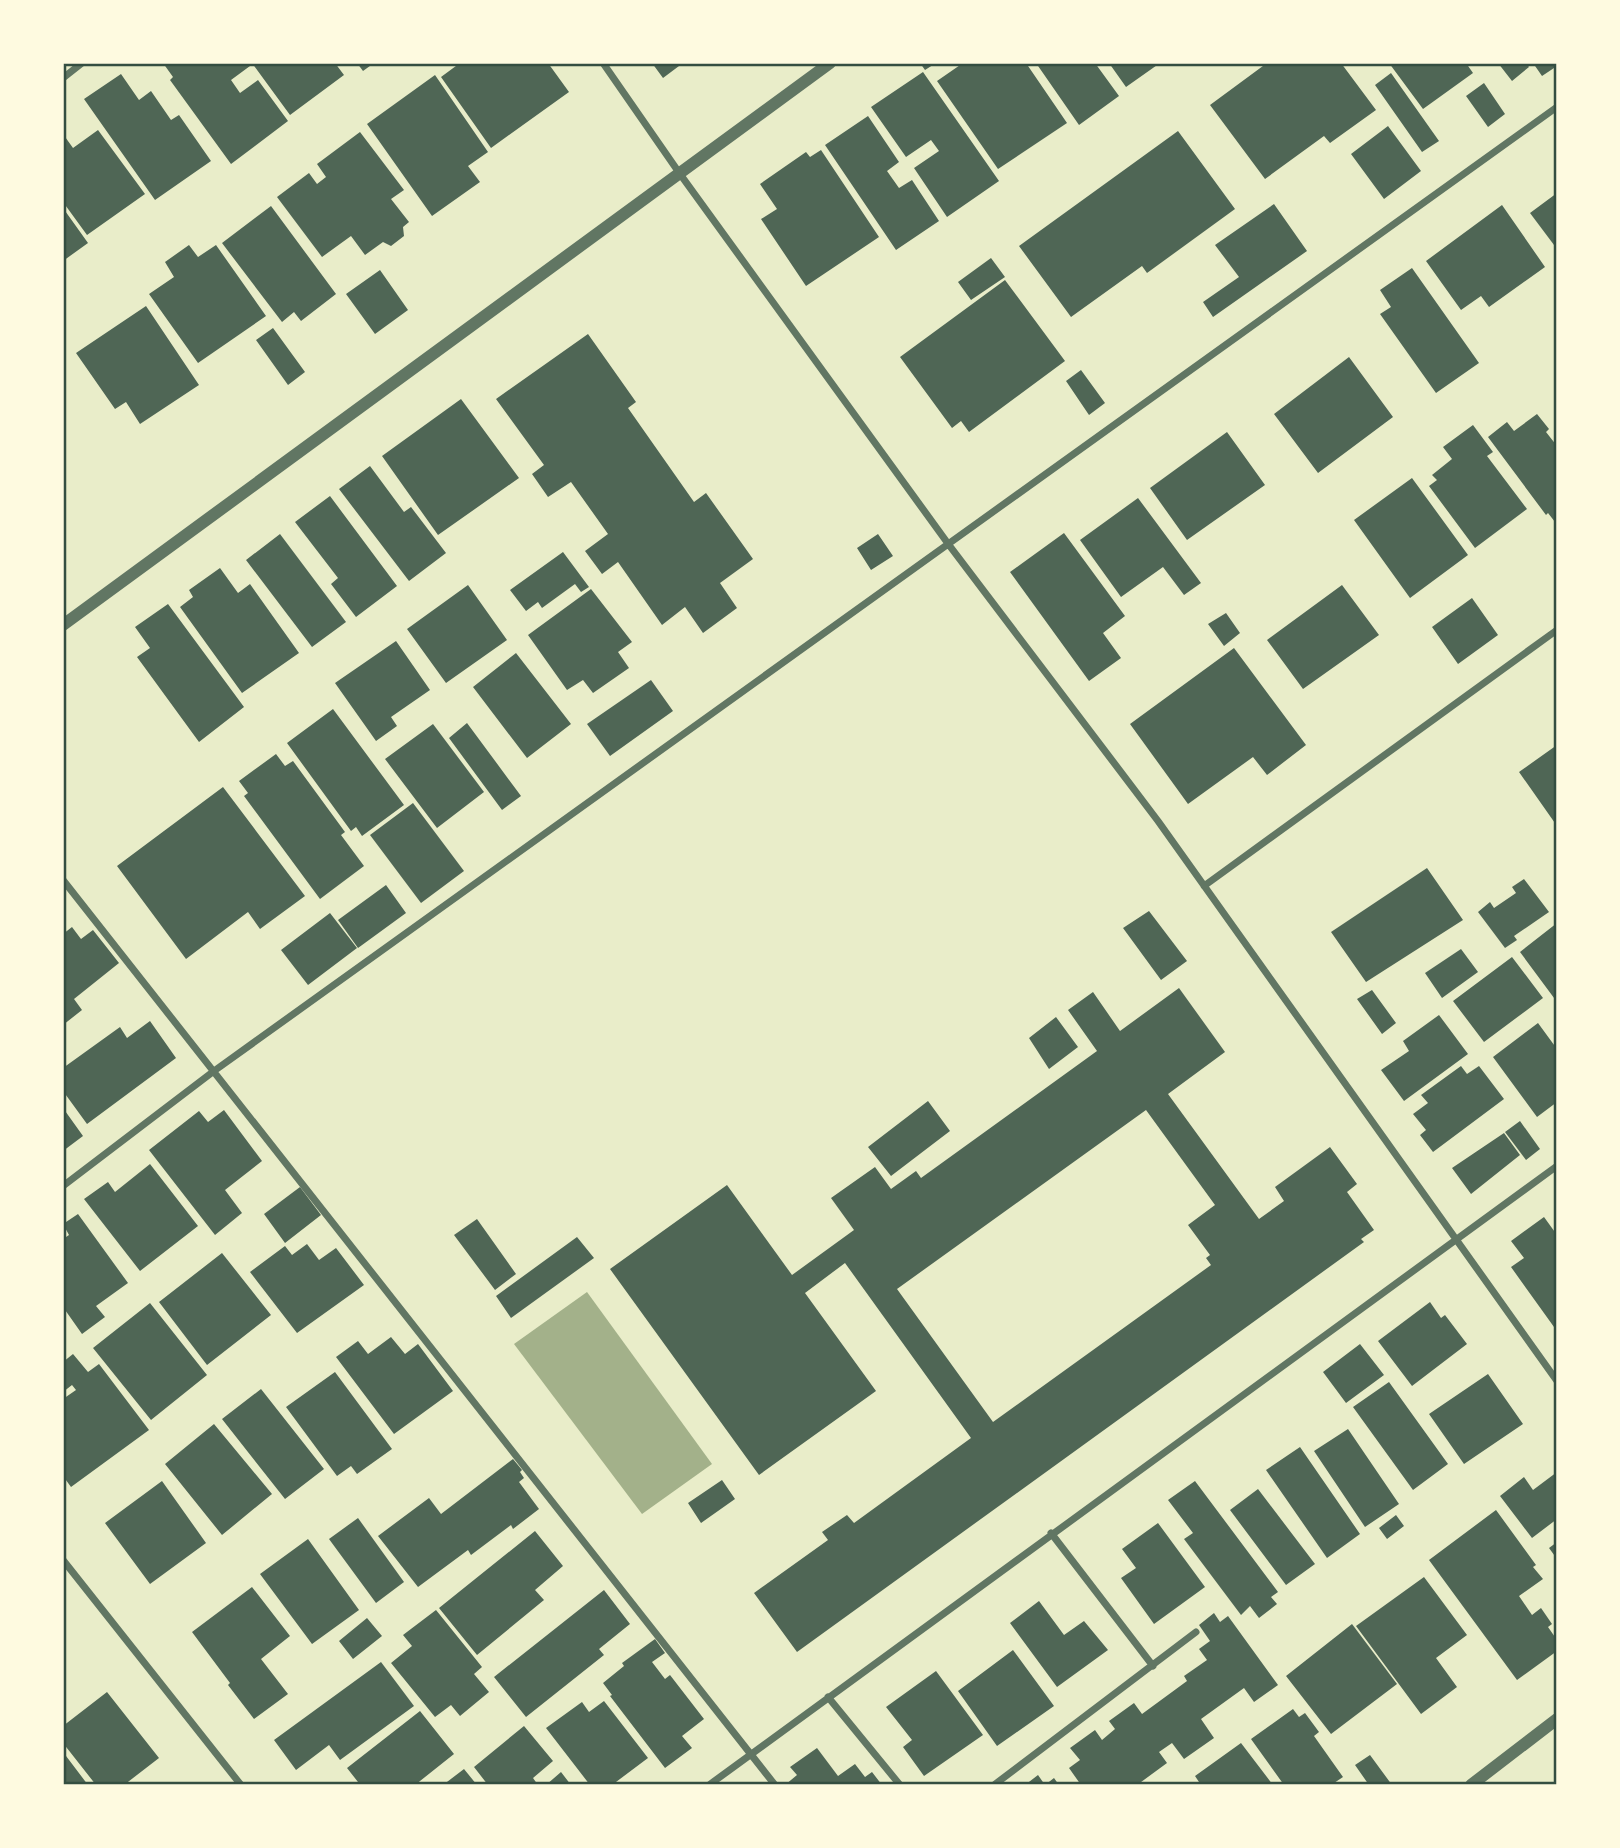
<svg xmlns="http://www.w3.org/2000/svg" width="1620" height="1848" viewBox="0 0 1620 1848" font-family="'PT Serif',serif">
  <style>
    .water { fill: #a3b18a }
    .building { fill: #4f6655; fill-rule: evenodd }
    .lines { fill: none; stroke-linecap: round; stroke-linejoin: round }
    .minor { stroke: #617663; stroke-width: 7 }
    .tertiary { stroke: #617663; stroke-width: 12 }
    .neatline { fill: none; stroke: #344e41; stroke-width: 2.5 }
  </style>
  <rect width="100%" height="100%" fill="#e9edc9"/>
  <!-- water -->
  <path class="water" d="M587,1292L712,1464L642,1514L514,1344Z"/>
  <!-- building -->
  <path class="building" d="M163,63H248L250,66L231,80L240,93L258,80L288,121L231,164L170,80L173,77Z
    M252,63H335L344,75L290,115Z
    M357,63H374L363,71Z
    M460,63H548L569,92L491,148L441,77Z
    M652,63H683L663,78Z
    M920,63H936L925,70Z
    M963,63H1026L1067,123L998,169L937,81Z
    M1036,63H1095L1119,96L1079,125Z
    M1109,63H1160L1126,87Z
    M1267,63H1341L1376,110L1330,143L1324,136L1265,179L1210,105Z
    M1389,63H1466L1473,73L1423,109Z
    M1498,63H1526L1529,67L1512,81Z
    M1533,63H1557V66L1542,76Z
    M923,72L999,181L947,217L914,168L939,151L931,140L906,157L871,107Z
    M1391,73L1439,141L1422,152L1375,85Z
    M121,74L139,100L151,91L171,120L179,115L211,161L155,200L84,99Z
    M435,75L488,152L468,166L480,182L432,216L367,124Z
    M1484,83L1505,114L1488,127L1466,96Z
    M868,116L899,162L887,171L899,188L912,180L939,221L896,250L825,145Z
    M1388,126L1421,171L1384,199L1351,154Z
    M98,130L145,194L87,235L63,202V134L73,148Z
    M1178,131L1235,209L1147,273L1142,266L1071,317L1019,246Z
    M360,132L404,190L391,199L409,222L403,227L404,236L391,246L383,242L365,255L351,236L322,257L277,197L309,173L317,184L326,177L317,164Z
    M821,150L879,237L806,286L761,219L777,209L760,184L806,152L810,157Z
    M1557,193V249L1530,213Z
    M1274,204L1307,251L1213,317L1203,302L1239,277L1215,245Z
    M1502,205L1545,267L1489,307L1481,296L1461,310L1426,261Z
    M271,206L336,294L301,321L294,312L282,322L222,243Z
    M63,208L88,243L63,261Z
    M189,245L198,257L216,245L266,316L198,363L149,294L174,277L165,262Z
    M991,258L1005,277L971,300L958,282Z
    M1412,268L1479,363L1436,393L1380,314L1391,307L1380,290Z
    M380,270L408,310L375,334L346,294Z
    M1005,280L1065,361L969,432L961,421L952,428L900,357Z
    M146,306L199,385L140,424L126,402L115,409L76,353Z
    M273,328L305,372L288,385L256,340Z
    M588,334L636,402L628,408L694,502L706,493L753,559L720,583L737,608L703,633L685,607L662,625L618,562L602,574L585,551L608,534L571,482L548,497L532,474L544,465L496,399Z
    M1349,357L1393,417L1318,473L1274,414Z
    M1081,370L1105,403L1089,415L1066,381Z
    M461,399L519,478L438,535L382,456Z
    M1537,414L1549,429L1546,432L1557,446V521L1555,522L1548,513L1546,515L1488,437L1507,422L1514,431Z
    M1473,425L1493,452L1487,456L1527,509L1475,548L1429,486L1437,480L1432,475L1452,459L1443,447Z
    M1227,432L1265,485L1187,540L1150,488Z
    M370,466L404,512L411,507L446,553L409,581L339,489Z
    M1412,478L1468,555L1410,598L1354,520Z
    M330,496L397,586L356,617L331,584L338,578L295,522Z
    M1138,498L1201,583L1184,595L1163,567L1121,597L1080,540Z
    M1064,533L1125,616L1103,633L1121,658L1089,681L1010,572Z
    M280,534L346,622L312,647L246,560Z
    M878,534L893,556L871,570L857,548Z
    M563,552L589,587L581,592L575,584L542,608L538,602L526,611L510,590Z
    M220,568L238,593L250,584L299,653L242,693L180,607L193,597L189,590Z
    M468,585L507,640L446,683L407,629Z
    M1342,585L1379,635L1303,689L1267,640Z
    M591,589L632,642L618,652L629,668L593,693L583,680L567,690L528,635Z
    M1472,598L1498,635L1458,664L1432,627Z
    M168,604L244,707L199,742L137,657L150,648L135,627Z
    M1226,613L1240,633L1224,646L1208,624Z
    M396,641L430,690L391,717L397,726L376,741L335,683Z
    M1234,648L1306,745L1267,775L1253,757L1188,804L1130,724Z
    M516,653L571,724L527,758L473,687Z
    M651,680L673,711L610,756L587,724Z
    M333,709L404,805L362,836L356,827L351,831L287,743Z
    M467,723L521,796L502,810L449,738Z
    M433,724L484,792L437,828L385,759Z
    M1557,745V826L1519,772Z
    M276,754L285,766L293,761L345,832L341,835L364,866L320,899L244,796L248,793L239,781Z
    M223,787L305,896L260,929L248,912L186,959L117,866Z
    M413,803L464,871L421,903L370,835Z
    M1427,868L1463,920L1366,982L1331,932Z
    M1524,879L1549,912L1514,936L1517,940L1505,948L1478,912L1490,902L1494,908L1516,893L1512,887Z
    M386,885L406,913L358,948L338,920Z
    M1149,911L1187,961L1161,980L1123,928Z
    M330,913L357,948L308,985L281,950Z
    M1557,923V1002L1520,952Z
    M72,927L81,939L93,930L119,963L74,999L82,1010L63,1025V934Z
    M1461,949L1478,972L1442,998L1425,973Z
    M1512,957L1543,998L1484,1042L1453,1001Z
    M1179,988L1225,1052L1168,1094L1259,1219L1284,1201L1275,1187L1330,1147L1357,1184L1347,1192L1374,1230L1361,1239L1364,1242L797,1652L754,1593L828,1540L822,1532L847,1515L854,1523L971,1438L845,1263L805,1293L876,1391L759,1475L610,1269L727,1185L792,1275L854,1230L831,1198L875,1167L891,1189L916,1171L921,1178L1097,1051L1068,1010L1093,992L1120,1031ZM1146,1110L1215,1205L1188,1225L1210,1255L1206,1258L1211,1265L993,1422L897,1289Z
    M1372,990L1396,1023L1382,1034L1357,999Z
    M1439,1015L1468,1054L1404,1101L1381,1070L1409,1051L1403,1041Z
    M1056,1017L1078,1047L1049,1069L1029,1038Z
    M150,1021L176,1058L87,1124L63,1091V1068L120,1027L127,1038Z
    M1538,1023L1557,1049V1102L1537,1117L1493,1057Z
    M1461,1066L1467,1074L1479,1066L1504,1099L1433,1152L1420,1135L1426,1130L1413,1114L1428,1103L1421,1095Z
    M928,1101L950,1131L891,1176L868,1147Z
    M63,1108L83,1136L63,1151Z
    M224,1110L262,1161L225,1190L242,1213L215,1235L149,1150L199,1111L208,1122Z
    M1520,1121L1540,1149L1526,1160L1505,1132Z
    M1504,1133L1520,1155L1471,1194L1452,1168Z
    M150,1164L198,1226L140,1271L84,1199L108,1182L115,1192Z
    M300,1187L321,1215L285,1243L264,1214Z
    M78,1214L128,1283L96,1306L105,1317L82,1334L63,1307V1239L69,1235L63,1224Z
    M1544,1217L1557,1235V1325L1554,1327L1511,1267L1524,1258L1511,1241Z
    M477,1219L516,1274L495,1290L454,1235Z
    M577,1237L594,1258L511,1318L496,1296Z
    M307,1244L319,1260L336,1248L364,1285L297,1333L250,1272L285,1246L292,1255Z
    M222,1253L271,1315L207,1365L159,1302Z
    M1430,1302L1441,1318L1445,1315L1467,1344L1412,1386L1378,1341Z
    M150,1303L207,1375L151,1420L93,1348Z
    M391,1337L405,1354L418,1344L453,1391L394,1434L336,1357L358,1341L368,1354Z
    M1360,1344L1384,1375L1346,1403L1323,1372Z
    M73,1354L88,1372L99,1364L149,1430L71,1487L63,1476V1399L76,1390L72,1385L63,1392V1362Z
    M335,1372L392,1449L357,1474L351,1466L337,1476L286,1407Z
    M1488,1374L1523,1424L1464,1464L1429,1414Z
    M1389,1382L1448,1464L1413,1490L1353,1407Z
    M261,1389L324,1469L285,1499L222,1419Z
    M214,1424L272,1494L222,1535L165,1464Z
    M1348,1429L1399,1504L1365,1527L1314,1451Z
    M1300,1447L1360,1534L1327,1558L1266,1470Z
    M513,1459L522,1470L520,1472L524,1478L519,1482L539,1509L513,1529L511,1525L471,1555L468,1550L418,1587L378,1536L429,1498L441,1514Z
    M1557,1472V1519L1532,1538L1500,1496L1524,1477L1533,1490Z
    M722,1480L735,1499L701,1523L688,1503Z
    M162,1481L206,1543L150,1584L105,1523Z
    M1195,1481L1278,1592L1271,1597L1277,1604L1259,1618L1250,1606L1241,1615L1184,1539L1193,1533L1168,1500Z
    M1258,1489L1315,1564L1286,1585L1230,1510Z
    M1496,1510L1536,1565L1533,1567L1543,1579L1519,1596L1532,1615L1541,1608L1552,1624L1548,1627L1557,1640V1651L1517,1680L1429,1560Z
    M1396,1515L1404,1526L1387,1539L1379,1528Z
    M358,1518L404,1582L376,1603L329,1539Z
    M1158,1523L1205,1587L1154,1624L1121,1578L1136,1568L1122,1549Z
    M535,1531L563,1566L535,1590L544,1600L477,1655L439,1608Z
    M308,1539L359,1610L312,1644L260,1574Z
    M1557,1542V1559L1549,1548Z
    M1424,1577L1467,1635L1436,1658L1457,1687L1421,1714L1356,1626Z
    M252,1587L290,1636L261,1659L288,1694L254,1719L228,1685L230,1683L192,1632Z
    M604,1590L630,1624L599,1649L604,1655L526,1717L494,1677Z
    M1039,1601L1064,1635L1084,1621L1108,1650L1057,1687L1010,1623Z
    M436,1610L482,1667L474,1674L489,1692L460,1716L451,1705L435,1717L391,1663L412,1646L403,1635Z
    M1214,1613L1220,1622L1228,1616L1278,1685L1254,1702L1244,1688L1201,1719L1214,1738L1184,1759L1172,1743L1159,1752L1167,1763L1137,1785H1081L1069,1768L1080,1760L1070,1748L1095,1730L1102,1740L1115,1729L1109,1721L1134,1703L1142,1714L1187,1681L1184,1676L1207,1660L1199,1649L1210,1641L1199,1625Z
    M367,1618L382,1636L353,1659L339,1641Z
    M1352,1624L1397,1684L1331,1734L1286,1676Z
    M655,1639L665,1653L652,1662L665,1679L670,1675L704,1719L682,1736L692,1748L665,1768L610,1696L612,1695L603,1683L624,1666L622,1663Z
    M1013,1650L1054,1706L997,1746L958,1691Z
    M381,1662L414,1706L340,1760L329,1745L296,1770L274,1740Z
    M936,1671L983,1735L924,1776L903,1747L912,1740L886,1707Z
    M107,1692L159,1758L124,1785H96L63,1743V1726Z
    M604,1701L648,1758L612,1785H590L546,1728L582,1702L589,1712Z
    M1293,1709L1299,1717L1305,1713L1319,1732L1314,1736L1343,1777L1331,1785H1284L1251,1739Z
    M420,1711L454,1754L415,1785H354L358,1782L347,1768Z
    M524,1726L553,1761L533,1778L538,1785H488L474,1767Z
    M1241,1743L1273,1785H1201L1195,1776Z
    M817,1748L838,1776L855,1764L865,1777L872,1772L882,1785H785L797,1775L790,1767Z
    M63,1752L88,1785H63Z
    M1370,1755L1392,1785H1369L1355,1765Z
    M464,1769L477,1785H443Z
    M561,1772L571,1785H546Z
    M1038,1775L1045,1785L1054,1778L1059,1785H1025Z"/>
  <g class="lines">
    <!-- minor -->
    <path class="minor" d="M603,63L680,174L949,545L1158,821L1557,1381
      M63,78L82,63
      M63,880L775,1785
      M1204,886L1557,630
      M63,1186L214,1071L1557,107
      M1051,1533L1153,1666
      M63,1560L241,1785
      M828,1697L900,1785
      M709,1785L1557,1166
      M994,1785L1196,1632"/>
    <!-- tertiary -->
    <path class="tertiary" d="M63,625L830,63
      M1471,1785L1557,1719"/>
  </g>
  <!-- border -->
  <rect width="1620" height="1848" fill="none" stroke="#fefae0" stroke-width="130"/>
  <rect x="65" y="65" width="1490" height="1718" class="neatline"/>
</svg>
